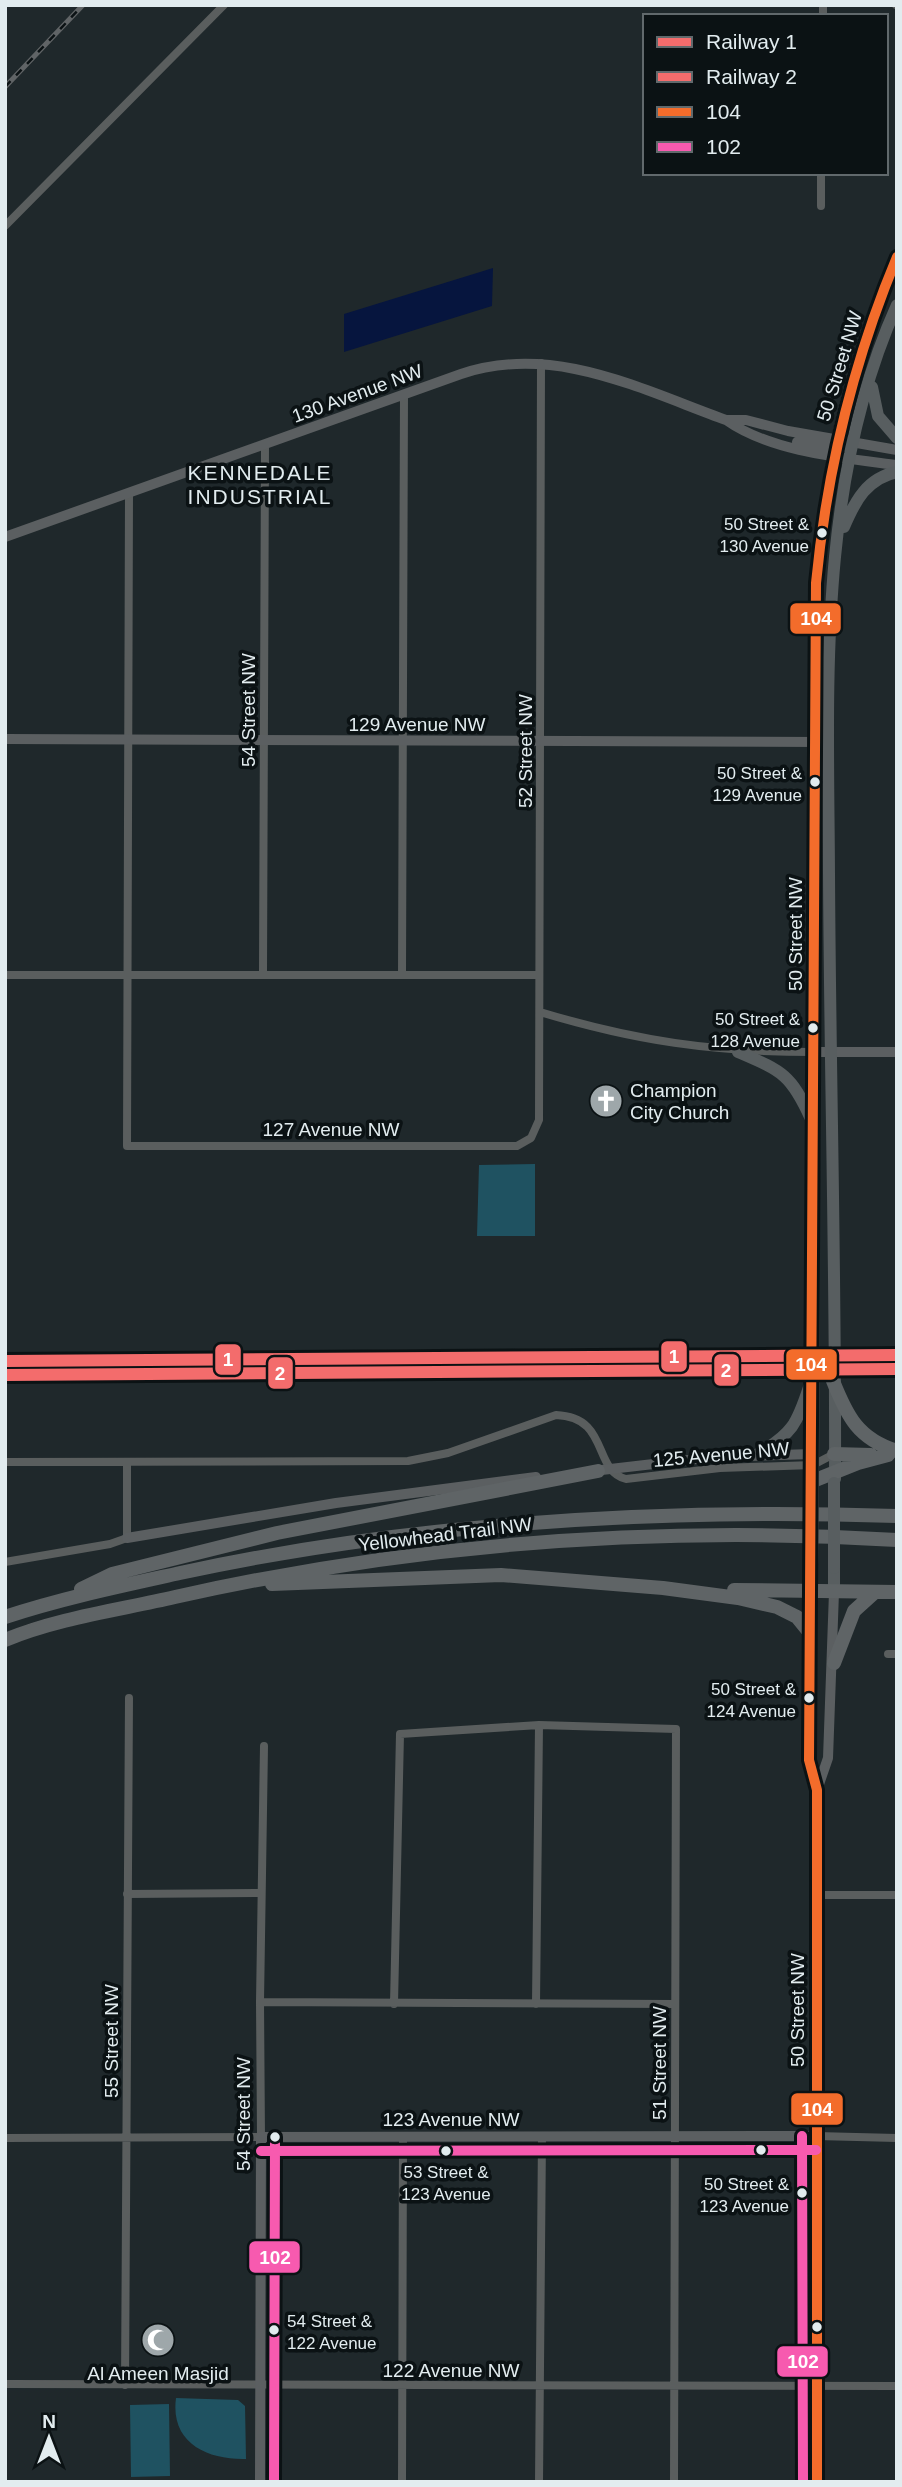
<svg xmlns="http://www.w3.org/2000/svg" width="902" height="2487" viewBox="0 0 902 2487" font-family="Helvetica,sans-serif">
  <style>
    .green { fill: #1f5261 }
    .water { fill: #06153e }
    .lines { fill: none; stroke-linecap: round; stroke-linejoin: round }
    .street { stroke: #5a5e5e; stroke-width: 8 }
    .secondary { stroke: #5b5f61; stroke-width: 10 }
    .primary { stroke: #585e60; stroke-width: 12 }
    .highway { stroke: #5f6466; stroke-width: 14 }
    .rail-casing { stroke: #606466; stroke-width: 5 }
    .rail { stroke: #0b1214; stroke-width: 2.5; stroke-dasharray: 8; stroke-linecap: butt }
    .primary-bridge { stroke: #585e60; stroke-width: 12 }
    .bus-1-casing { stroke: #0b1214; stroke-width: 16 }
    .bus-2-casing { stroke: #0b1214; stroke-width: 16 }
    .bus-1 { stroke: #f36c2b; stroke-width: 10 }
    .bus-2 { stroke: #f75aaf; stroke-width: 10 }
    .rail-1-casing { stroke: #0b1214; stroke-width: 18 }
    .rail-2-casing { stroke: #0b1214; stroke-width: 18 }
    .rail-1 { stroke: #f36c6c; stroke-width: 12 }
    .rail-2 { stroke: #f36c6c; stroke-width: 12 }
    .bus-dot { fill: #e2ecef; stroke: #0b1214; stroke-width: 2.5 }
    .labels { text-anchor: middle; stroke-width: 7; stroke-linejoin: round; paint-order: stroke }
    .bus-label { font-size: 17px; fill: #e2ecef; stroke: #0b1214; text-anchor: end }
    .street-label { font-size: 19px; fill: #e2ecef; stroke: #0b1214 }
    .poi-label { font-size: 19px; fill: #e2ecef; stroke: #0b1214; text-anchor: start }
    .neighbourhood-label { font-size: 21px; letter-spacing: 2px; fill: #e2ecef; stroke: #0b1214 }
    .line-badge { stroke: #0b1214; stroke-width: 2.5 }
    .badge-label { font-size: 19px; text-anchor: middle; font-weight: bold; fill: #fff }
  </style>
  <rect width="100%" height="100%" fill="#1f282b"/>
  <!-- green -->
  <path class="green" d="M535,1164V1236H477L479,1165Z
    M176,2398L238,2400L245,2406L246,2459C207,2460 170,2443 176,2398Z
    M169,2404L170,2476L131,2477L130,2405Z"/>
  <!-- water -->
  <path class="water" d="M493,268L492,306L344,352V314Z"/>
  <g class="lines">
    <!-- street -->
    <path class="street" d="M896,5H897
      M823,16V5
      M821,206V173
      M5,226L224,5
      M129,495L127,1146H517L531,1138L539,1120L541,363
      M263,974L265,445
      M5,975H539
      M402,975L404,395
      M540,1012C636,1041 712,1052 813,1052
      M5,1462L408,1461L448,1453L556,1415C610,1417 592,1470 626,1479L720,1468L813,1465L834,1454
      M5,1562L110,1544L127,1538V1463
      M888,1654H897
      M127,1894L261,1893
      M816,1895H897
      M260,2002L675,2004
      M394,2004L400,1734L539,1725L676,1729L674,2482
      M536,2004L539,1725
      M816,2136L897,2138
      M5,2138L261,2137L260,2002L264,1746
      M5,2384L897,2386
      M125,2385L129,1698
      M402,2482L403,2137
      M539,2482L542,2136"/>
    <!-- secondary -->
    <path class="secondary" d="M726,420H746L788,431L897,450
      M797,442L843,447
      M5,537L461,374C553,343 640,389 726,420C771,452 843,458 897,465
      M5,739L821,742
      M813,1052H897
      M593,1471L714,1457L813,1454
      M127,1538L336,1503L536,1477
      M811,1592L809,1760L817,1790V2482
      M817,1790L828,1758L834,1592
      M260,2482L261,2137L816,2136"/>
    <!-- primary -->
    <path class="primary" d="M872,387L878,416L897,438
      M844,527C855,501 867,478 897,472
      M738,1052C782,1071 791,1074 811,1119
      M758,1454C792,1434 797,1424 809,1387
      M835,1479C836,1277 830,1075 829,873C828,684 817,483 897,305
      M813,1483L816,583C825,472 851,359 897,256
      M811,1592L812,1566
      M834,1592V1568"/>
    <!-- highway -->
    <path class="highway" d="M833,1381C847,1416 858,1439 897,1451
      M834,1454L871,1455
      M813,1481L858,1463L888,1455
      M272,1584L501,1575L663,1588L738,1598L777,1607L797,1617L810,1633
      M81,1589L112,1574L277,1533L598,1471
      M734,1590L897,1592
      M5,1617C63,1598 121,1586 180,1573C416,1522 656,1508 897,1516
      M5,1640C58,1618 119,1610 175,1597C412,1544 654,1525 897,1540
      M834,1663L854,1611L875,1592"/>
    <defs>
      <path id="rail" d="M5,87L83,5
        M5,1355L897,1349"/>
    </defs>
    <!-- rail casing -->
    <use href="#rail" class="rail-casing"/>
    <!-- rail -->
    <use href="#rail" class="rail"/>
    <!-- primary-bridge -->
    <path class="primary-bridge" d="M812,1566L813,1483
      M834,1568V1483"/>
    <defs>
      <path id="bus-1" d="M817,2482V1790L809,1760L816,583C827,469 853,362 897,257"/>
      <path id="bus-2" d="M802,2136L803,2482
        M261,2151L816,2150
        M274,2482L275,2137"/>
    </defs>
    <!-- bus-1 casing -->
    <use href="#bus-1" class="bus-1-casing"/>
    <!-- bus-2 casing -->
    <use href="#bus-2" class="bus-2-casing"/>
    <!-- bus-1 -->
    <use href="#bus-1" class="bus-1"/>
    <!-- bus-2 -->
    <use href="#bus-2" class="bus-2"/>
    <defs>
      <path id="rail-1" d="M5,1361L897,1355"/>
      <path id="rail-2" d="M5,1375L897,1369"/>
    </defs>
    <!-- rail-1 casing -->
    <use href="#rail-1" class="rail-1-casing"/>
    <!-- rail-2 casing -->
    <use href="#rail-2" class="rail-2-casing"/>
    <!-- rail-1 -->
    <use href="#rail-1" class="rail-1"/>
    <!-- rail-2 -->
    <use href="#rail-2" class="rail-2"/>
  </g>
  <!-- icons -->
  <defs>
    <symbol id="church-disc" viewBox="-11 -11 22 22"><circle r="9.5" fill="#9ea7aa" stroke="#0b1214"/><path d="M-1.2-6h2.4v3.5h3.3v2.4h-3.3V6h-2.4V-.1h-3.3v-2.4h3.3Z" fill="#fff"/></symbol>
    <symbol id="mosque-disc" viewBox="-11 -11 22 22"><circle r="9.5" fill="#9ea7aa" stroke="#0b1214"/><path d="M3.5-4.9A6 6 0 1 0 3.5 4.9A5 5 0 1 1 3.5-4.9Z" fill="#fff"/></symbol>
  </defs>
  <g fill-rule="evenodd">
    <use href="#church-disc" x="587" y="1082" width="38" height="38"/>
    <use href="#mosque-disc" x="139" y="2321" width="38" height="38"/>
  </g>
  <!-- markers -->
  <g class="bus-dot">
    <circle cx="822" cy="533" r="6"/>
    <circle cx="815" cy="782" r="6"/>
    <circle cx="813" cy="1028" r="6"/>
    <circle cx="809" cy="1698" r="6"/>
    <circle cx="275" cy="2137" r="6"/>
    <circle cx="761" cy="2150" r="6"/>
    <circle cx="446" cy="2151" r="6"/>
    <circle cx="802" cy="2193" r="6"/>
    <circle cx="817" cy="2327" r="6"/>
    <circle cx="274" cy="2330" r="6"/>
  </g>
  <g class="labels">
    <!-- bus labels -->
    <g class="bus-label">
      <text x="809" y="530">50 Street &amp;<tspan x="809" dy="22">130 Avenue</tspan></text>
      <text x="802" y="779">50 Street &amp;<tspan x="802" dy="22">129 Avenue</tspan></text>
      <text x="800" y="1025">50 Street &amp;<tspan x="800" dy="22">128 Avenue</tspan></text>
      <text x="796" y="1695">50 Street &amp;<tspan x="796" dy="22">124 Avenue</tspan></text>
      <text x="446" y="2178" text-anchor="middle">53 Street &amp;<tspan x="446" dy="22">123 Avenue</tspan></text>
      <text x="789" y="2190">50 Street &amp;<tspan x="789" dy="22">123 Avenue</tspan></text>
      <text x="287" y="2327" text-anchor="start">54 Street &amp;<tspan x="287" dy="22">122 Avenue</tspan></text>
    </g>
    <!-- street labels -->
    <g class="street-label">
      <text transform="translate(839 366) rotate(-73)" y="7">50 Street NW</text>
      <text transform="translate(357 393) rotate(-20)" y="7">130 Avenue NW</text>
      <text transform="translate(248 710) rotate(-90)" y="7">54 Street NW</text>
      <text x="417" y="731">129 Avenue NW</text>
      <text transform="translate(525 751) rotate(-90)" y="7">52 Street NW</text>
      <text transform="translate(795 934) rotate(-90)" y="7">50 Street NW</text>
      <text x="331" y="1136">127 Avenue NW</text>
      <text transform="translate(721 1454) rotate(-5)" y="7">125 Avenue NW</text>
      <text transform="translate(445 1534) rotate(-7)" y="7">Yellowhead Trail NW</text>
      <text transform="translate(797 2010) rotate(-90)" y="7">50 Street NW</text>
      <text transform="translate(111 2041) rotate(-90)" y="7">55 Street NW</text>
      <text transform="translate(659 2063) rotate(-90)" y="7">51 Street NW</text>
      <text transform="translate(243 2114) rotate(-90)" y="7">54 Street NW</text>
      <text x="451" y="2126">123 Avenue NW</text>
      <text x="451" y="2377">122 Avenue NW</text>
    </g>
    <!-- poi labels -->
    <g class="poi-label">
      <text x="630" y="1097">Champion<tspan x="630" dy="22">City Church</tspan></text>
      <text x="158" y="2380" text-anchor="middle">Al Ameen Masjid</text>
    </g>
    <!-- neighbourhood labels -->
    <g class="neighbourhood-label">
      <text x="260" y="480">KENNEDALE<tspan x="260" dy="24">INDUSTRIAL</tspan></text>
    </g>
  </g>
  <g class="line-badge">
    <rect x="789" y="602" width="53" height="33" rx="7" fill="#f36c2b"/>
    <rect x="660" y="1340" width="28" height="33" rx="7" fill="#f36c6c"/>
    <rect x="214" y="1343" width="28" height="33" rx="7" fill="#f36c6c"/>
    <rect x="785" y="1348" width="53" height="33" rx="7" fill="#f36c2b"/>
    <rect x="713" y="1353" width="27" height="34" rx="7" fill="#f36c6c"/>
    <rect x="267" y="1356" width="27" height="34" rx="7" fill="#f36c6c"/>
    <rect x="790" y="2092" width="54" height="34" rx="7" fill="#f36c2b"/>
    <rect x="248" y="2240" width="53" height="34" rx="7" fill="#f75aaf"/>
    <rect x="776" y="2345" width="53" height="33" rx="7" fill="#f75aaf"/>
  </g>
  <g class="badge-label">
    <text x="816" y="625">104</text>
    <text x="674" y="1363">1</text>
    <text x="228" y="1366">1</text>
    <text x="811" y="1371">104</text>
    <text x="726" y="1377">2</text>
    <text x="280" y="1380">2</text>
    <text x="817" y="2116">104</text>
    <text x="275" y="2264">102</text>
    <text x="803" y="2368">102</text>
  </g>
  <!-- border -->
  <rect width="902" height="2487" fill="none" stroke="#e2ecef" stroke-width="14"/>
  <!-- legend -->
  <rect x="643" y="14" width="245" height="161" fill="#0b1214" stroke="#61696c" stroke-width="2"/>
  <rect x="657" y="37" width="35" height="10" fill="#f36c6c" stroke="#61696c" stroke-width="2"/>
  <text x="706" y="49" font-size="21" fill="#e2ecef">Railway 1</text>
  <rect x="657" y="72" width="35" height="10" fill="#f36c6c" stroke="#61696c" stroke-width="2"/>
  <text x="706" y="84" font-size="21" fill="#e2ecef">Railway 2</text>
  <rect x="657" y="107" width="35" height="10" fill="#f36c2b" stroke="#61696c" stroke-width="2"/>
  <text x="706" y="119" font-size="21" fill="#e2ecef">104</text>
  <rect x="657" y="142" width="35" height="10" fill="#f75aaf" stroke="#61696c" stroke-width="2"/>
  <text x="706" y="154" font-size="21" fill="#e2ecef">102</text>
  <!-- north arrow -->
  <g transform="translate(49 2438)" stroke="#0b1214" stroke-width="5" paint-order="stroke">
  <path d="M0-5L12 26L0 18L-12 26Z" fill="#e2ecef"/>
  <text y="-10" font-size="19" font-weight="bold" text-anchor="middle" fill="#e2ecef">N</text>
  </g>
</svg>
